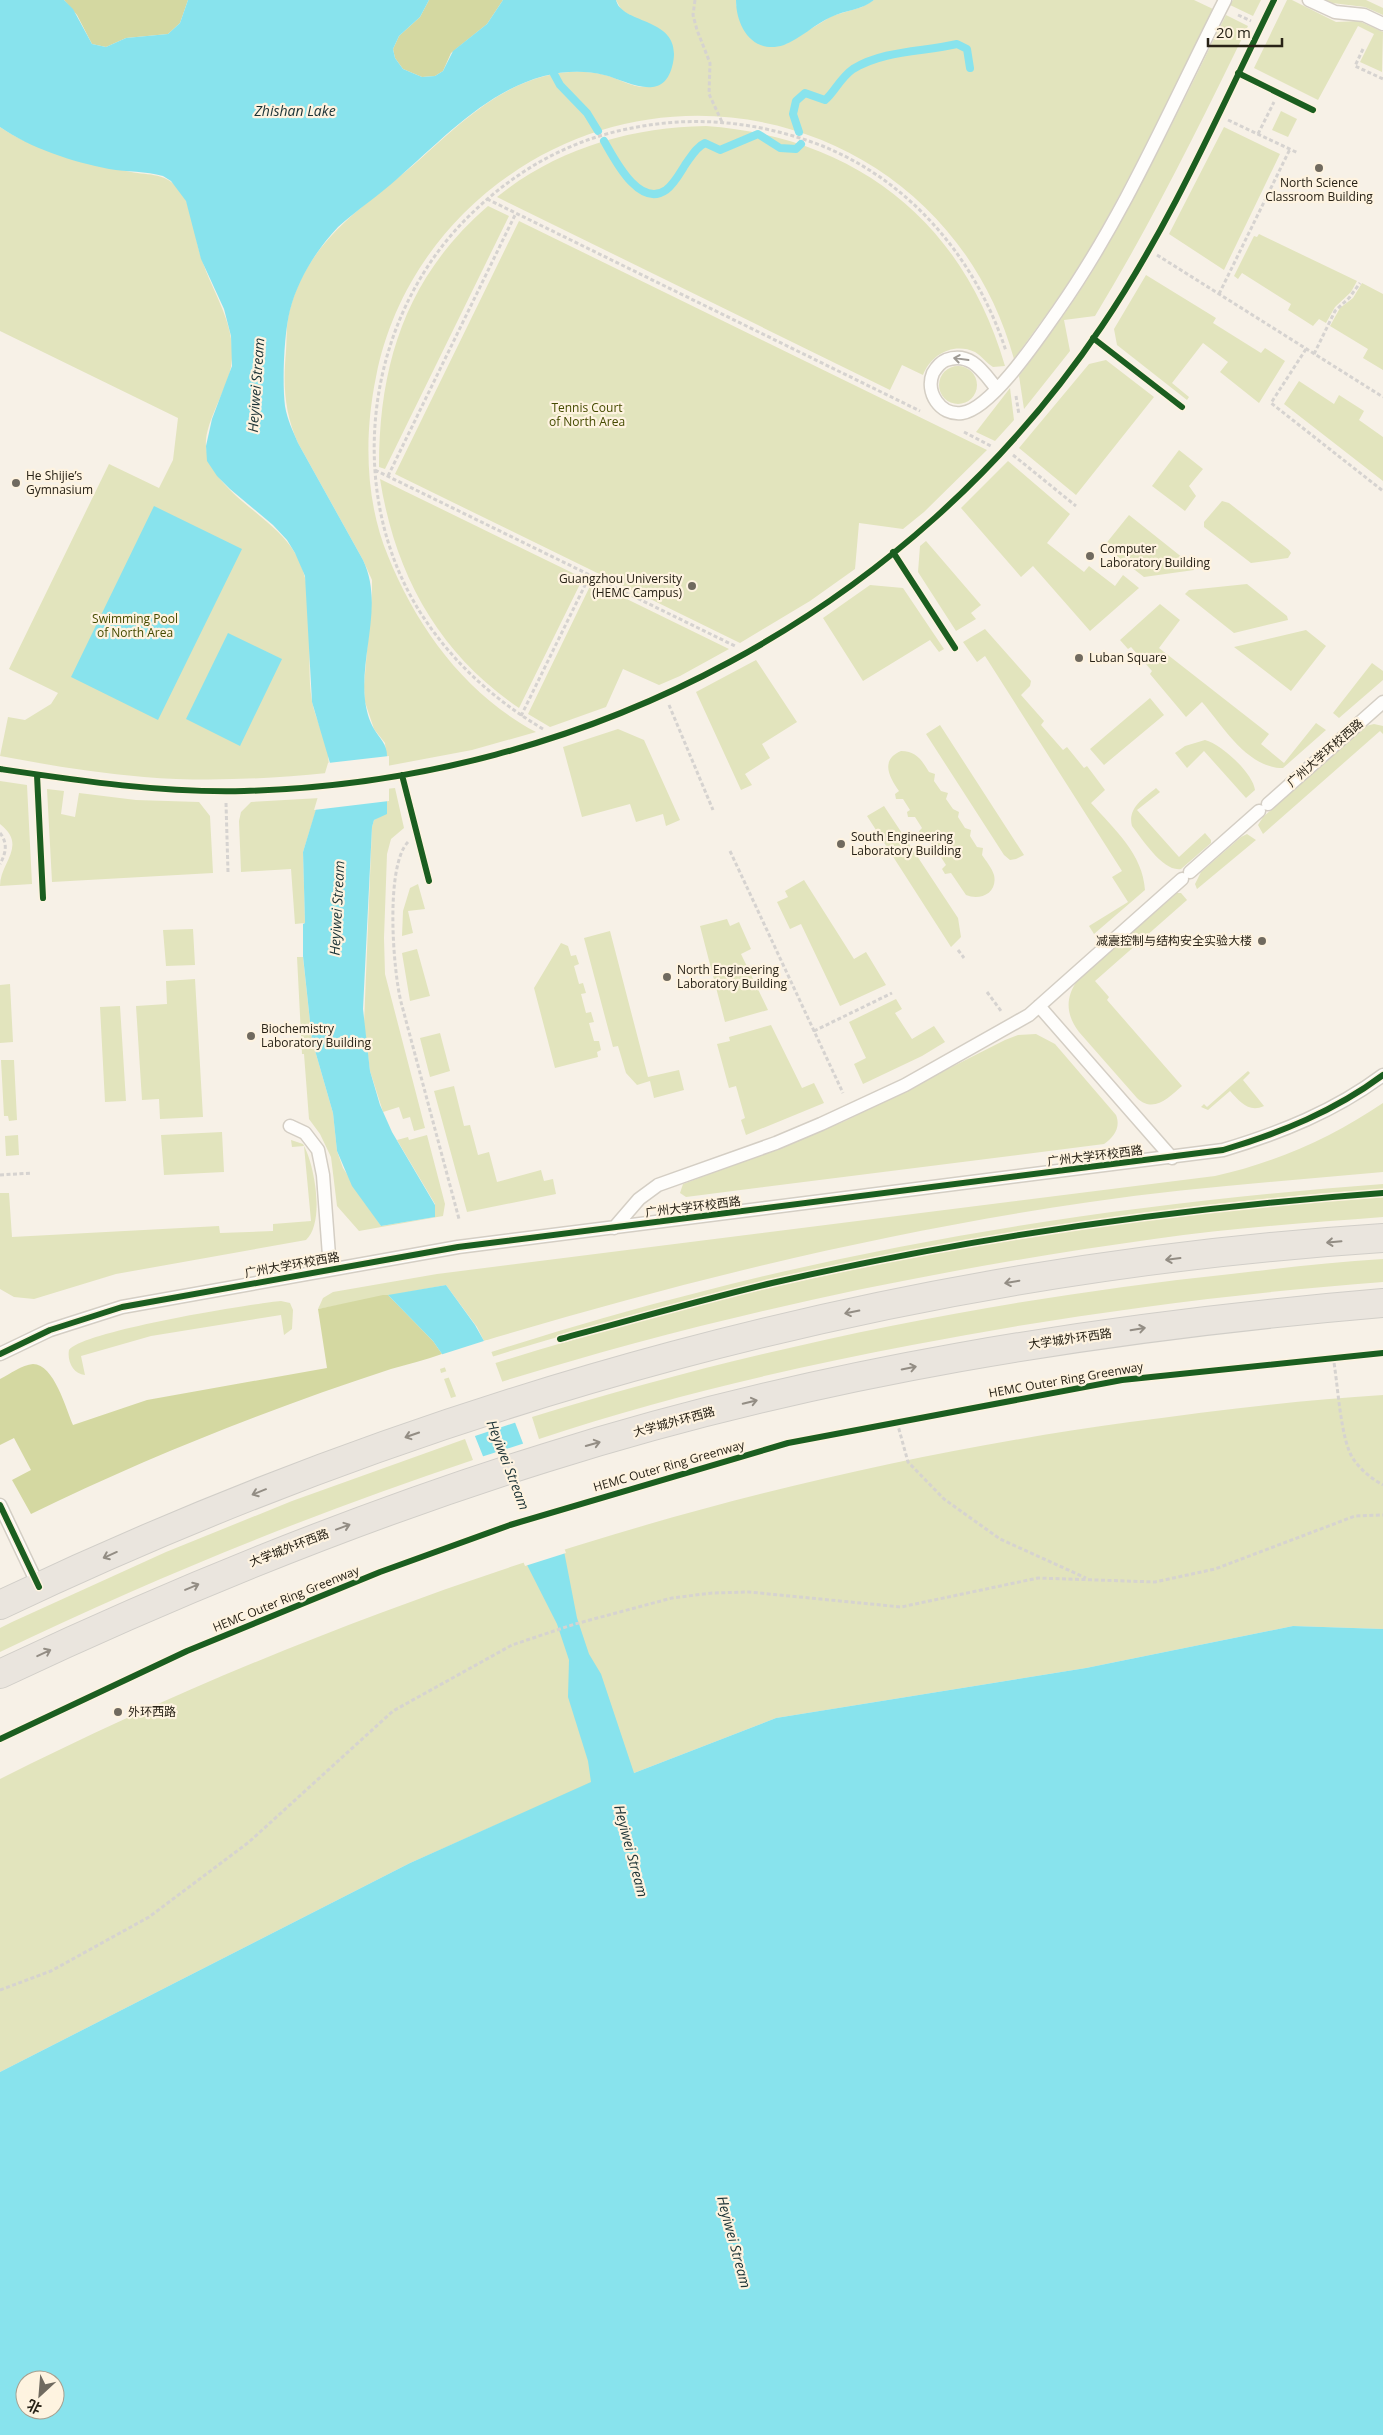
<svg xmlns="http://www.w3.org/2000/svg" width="1383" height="2435" viewBox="0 0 1383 2435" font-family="'Open Sans','Noto Sans SC',sans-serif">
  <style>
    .green { fill: #e2e4bd }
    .forest { fill: #d4d8a1 }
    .water { fill: #88e3ed; fill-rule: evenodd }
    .pier { fill: #f7f1e7 }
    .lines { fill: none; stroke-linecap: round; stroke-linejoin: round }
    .stream { stroke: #88e3ed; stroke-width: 8 }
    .lane-casing { stroke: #d4cec4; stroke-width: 15 }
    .primary-casing { stroke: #d1cec8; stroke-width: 30 }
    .path { stroke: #d6d3d0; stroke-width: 3; stroke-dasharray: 4 2.5; stroke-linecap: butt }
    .lane { stroke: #fefdfb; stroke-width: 12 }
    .primary { stroke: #eae5de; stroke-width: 28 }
    .cycleway-casing { stroke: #fef3e0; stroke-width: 9 }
    .cycleway { stroke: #1b5e20; stroke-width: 6 }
    .oneway { stroke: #9e9a94 }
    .oneway2 { stroke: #938d84 }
    .poi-dot { fill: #706a5f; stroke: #fef3e0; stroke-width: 2 }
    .labels { text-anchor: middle; stroke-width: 4.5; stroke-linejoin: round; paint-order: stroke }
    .poi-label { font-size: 12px; fill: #282216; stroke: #fef3e0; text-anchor: start }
    .park-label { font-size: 12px; fill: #454b01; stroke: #fef3e0 }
    .street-label { font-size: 12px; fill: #282216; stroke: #fef3e0 }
    .water-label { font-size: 14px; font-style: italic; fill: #1b3235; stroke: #fef3e0 }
  </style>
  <rect width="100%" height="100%" fill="#f7f1e7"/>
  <!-- green -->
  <path class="green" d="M616,0H736V5L759,43L768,46L786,44L832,16L862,7L874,0H1194L1213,9C1174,87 1137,167 1093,243C1070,283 1042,321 1014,359C946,112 645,35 464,213C419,258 388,315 376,377C364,435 365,501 388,556C417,628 466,695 536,732L472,750L387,766L385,743L374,729L365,702L364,686L372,592V580L363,560L298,443C284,412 283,384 286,351C287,337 286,322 290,309C309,238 366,206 418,161C456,127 494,89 545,76C564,71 586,70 605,75C624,80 639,93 659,84L630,15L622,11Z
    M1233,0H1261L1253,16L1230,5Z
    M1287,0H1292L1336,22L1359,21L1383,32L1382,72L1360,62L1374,34L1358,26L1318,100L1254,68Z
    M1326,0H1366L1383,8V15L1365,7L1332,3Z
    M1226,15L1248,26C1200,125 1152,222 1095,316L1064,320L1070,351L1024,409L1019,376C1050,335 1081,293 1106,248C1150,172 1187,93 1226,15Z
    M1281,111L1297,119L1288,137L1272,130Z
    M706,126C856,137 963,221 1005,366L993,367C986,363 982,356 975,352C954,342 931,354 923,375L902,365L890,390L497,197C556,149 631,127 706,126Z
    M0,127C37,152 83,161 126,171C147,176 163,171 179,189C194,207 194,238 202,260C214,296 238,327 231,367C227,390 204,424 206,446C210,492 273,515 295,553C320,595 304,655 312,701C316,725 334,749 327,773C267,779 205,782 144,777C96,773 48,765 0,756L8,717L25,720L51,704L58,693L9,669L109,464L159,488L173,460L178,418L0,331Z
    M1224,127L1280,154L1224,270L1169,234Z
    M488,206L509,216L385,469L379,467C379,362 407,276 488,206Z
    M519,221L987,450L924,512L903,529L859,523L855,569L810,601L740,643L395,474Z
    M1259,234L1357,281L1351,292L1335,307L1326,323L1319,319L1313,326L1288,310L1291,304L1242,273L1238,279L1234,276L1254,236L1257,237Z
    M1146,275L1216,318L1213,323L1261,353L1265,348L1285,361L1259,403L1220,372L1228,362L1203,343L1172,383L1189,397L1187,400L1117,345L1114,329Z
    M1362,283L1383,294V370L1363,358L1368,349L1330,326L1340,308L1353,298Z
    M1106,360L1154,397L1076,495L1019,448L1089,364Z
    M939 385a19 19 0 1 1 38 0a19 19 0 1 1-38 0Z
    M1299,381L1334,404L1339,395L1364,411L1359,420L1383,437V481L1284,404Z
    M1010,388L1014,420L995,441L976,432Z
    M1179,450L1203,469L1189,486L1196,496L1185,511L1152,486Z
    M1008,461L1070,514L1047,543L1084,572L1089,566L1115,586L1123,575L1139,588L1090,631L1033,566L1021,577L961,508Z
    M380,479L583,578L519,708C438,653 395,574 380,479Z
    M1222,501L1229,503L1289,550L1291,553L1288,558L1251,563L1204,527V522Z
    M1129,515L1193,566L1194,570L1144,577L1104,546Z
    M926,541L981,605L971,613L976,619L956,631L918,572L920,546Z
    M592,582L729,649L680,676L659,685L623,669L606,707L550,727L528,714Z
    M1247,584L1287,616L1288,620L1234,633L1185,594L1189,590Z
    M870,585L903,588L944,649L939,652L930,640L863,681L823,618Z
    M1160,604L1180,620L1159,648L1269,734L1261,744L1284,763L1316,723L1326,730L1283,768C1247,768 1223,726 1202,702L1186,717L1150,674L1152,671L1131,647L1128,649L1120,640Z
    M985,629L1031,681L1030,686L1021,695L1044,721L1041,725L1063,750L1067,747L1084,768L1087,766L1105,790L1091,803C1114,829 1143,854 1145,890L1094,934L1089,926L1128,902L1112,877L1122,871L985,656L977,662L963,642Z
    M1306,630L1326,646L1291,691L1234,647Z
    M756,660L797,722L762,744L770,758L745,774L752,785L741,790L696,692Z
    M1372,663L1383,671V680L1339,718L1333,713Z
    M1150,698L1164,715L1104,765L1090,749Z
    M1374,724L1383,726V734L1380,731L1263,834L1258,825L1263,817L1366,726Z
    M940,725L1024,855L1016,859L1010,860L1004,855L926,734Z
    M618,729L644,740L680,820L666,826L663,814L636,822L630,804L582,817L563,747Z
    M1205,740C1221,744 1253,773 1255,790L1246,798L1204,751L1187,768L1175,753L1185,746Z
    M901,751C917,751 922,761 929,772L935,774L934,781L941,791L948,793L946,799L953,809L959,812L958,817L965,828L971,830L970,836L977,847L983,848L982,855C986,861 992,868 994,875C998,893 980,901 966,895L951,873L945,874L942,869L946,865L939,854L934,855L931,853L933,846L927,836L920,835L919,831L922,828L915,817H908L907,812L910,810L903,799H896L895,794L899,791C889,777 880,760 901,751Z
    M0,781L27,785L32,884L0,886C0,862 28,846 0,824Z
    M395,788L404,828L391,839L387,854L384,938L385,974L425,1128L414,1131L410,1117L403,1119L399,1107L383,1112L370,1071L364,1024L372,827L374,820L387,813L386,789Z
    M1156,788L1160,792L1137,810L1179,857L1205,833L1211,840V843L1181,869C1163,872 1143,840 1132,826C1127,808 1144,798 1156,788Z
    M47,789L64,791L61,814L75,817L79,793L136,800L199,802L210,816L213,873L52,882Z
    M320,798L303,852L305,923L295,924L291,869L241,872L239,821L241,812L251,802Z
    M884,806L958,918L961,937L951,947L867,816Z
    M1247,834L1256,840L1197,889L1195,884L1201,872L1241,837Z
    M804,880L854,959L866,952L886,985L840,1006L801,924L790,929L777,902L788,897L785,891Z
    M418,884L425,909L408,911L413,933L402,936L403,911L410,888Z
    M1177,893H1181L1187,900L1095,981L1109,997L1107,1000L1182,1086C1169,1097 1154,1114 1137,1098L1079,1032C1066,1015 1065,998 1077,981Z
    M727,919L730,926L739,922L751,949L741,954L768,1010L725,1022L700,926Z
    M193,929L195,965L166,966L163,930Z
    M610,931L648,1077L679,1070L684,1090L654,1098L650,1081L637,1085L626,1073L618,1046L613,1047L584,938Z
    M561,943L568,946L571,956L576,955L579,964L574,966L579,984L583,983L586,993L581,994L586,1013L591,1012L594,1022L589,1023L594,1041H599L601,1050L597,1052L598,1057L555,1068L534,988Z
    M417,949L430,996L410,1001L402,953Z
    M297,957H303L312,1040L333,1113L337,1151L343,1168L381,1226L435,1217V1204L397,1140L408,1137L409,1140L427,1135L445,1204L443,1216L359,1231L337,1206L331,1157L320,1134L309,1119L304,1054H302Z
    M195,979L203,1117L160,1119L159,1099L142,1100L136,1006L167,1004L166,981Z
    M10,984L13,1042L0,1043V985Z
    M896,999L902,1009L895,1013L912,1039L934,1026L945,1042L922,1056L863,1084L854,1064L866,1058L849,1022Z
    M120,1006L126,1101L105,1102L100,1007Z
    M771,1025L802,1088L814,1083L824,1103L746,1135L741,1120L745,1118L736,1086L729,1088L717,1044L730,1041L729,1037Z
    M440,1033L450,1071L430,1077L420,1038Z
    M1036,1034L1055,1044L1116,1115C1121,1127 1114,1137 1104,1144L686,1197L680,1193L683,1184L777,1149L845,1121L1005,1040L1018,1035Z
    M1,1060H14L17,1120L9,1121L8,1116H4Z
    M1248,1071L1250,1073L1243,1080L1264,1106C1249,1113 1240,1102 1230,1091L1208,1110L1201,1107L1204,1104L1207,1107Z
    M454,1086L464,1126L470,1125L478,1155L489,1152L497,1182L541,1170L544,1181L553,1179L556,1194L467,1212L434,1091Z
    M1383,1103V1172C1285,1181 1187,1188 1090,1202C884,1232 683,1281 484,1341L477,1327L446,1285L318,1309L323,1298L333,1292L437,1274L1215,1176C1275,1163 1333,1137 1383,1103Z
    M222,1132L224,1172L164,1175L161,1135Z
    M18,1135L19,1155L6,1156L5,1136Z
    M291,1140L303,1144C315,1165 325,1223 306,1240L116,1274L34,1299L14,1297L0,1289V1193H9L12,1237L219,1226L220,1233L273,1231V1224L311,1221L304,1146L292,1147Z
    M1383,1184V1189C1062,1211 747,1273 441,1373L440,1369C526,1340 612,1314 700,1292C923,1234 1153,1201 1383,1184Z
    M1383,1197V1217C1307,1223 1230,1228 1154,1239C915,1272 680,1323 451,1398L444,1379C552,1345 662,1313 773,1287C974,1241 1178,1212 1383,1197Z
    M1383,1259V1282C1224,1294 1068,1315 912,1345C787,1369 661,1398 539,1439L532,1417C760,1347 994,1299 1231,1274C1282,1268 1332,1262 1383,1259Z
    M281,1301L290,1303L293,1310L292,1329L284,1335L281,1315L151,1336L81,1356L85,1375C73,1374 67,1361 69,1350C83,1331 249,1304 281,1301Z
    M1383,1395V1629L1293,1626L1086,1668L776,1718L634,1773L591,1783L410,1863L0,2072V1779C355,1601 736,1476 1130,1422C1214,1411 1298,1400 1383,1395Z
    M465,1439L473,1460C311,1514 154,1578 0,1652V1628L12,1622L166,1552L292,1501Z"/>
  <!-- forest -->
  <path class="forest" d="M64,0H188L180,23L168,34L126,38L106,47L92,44L77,15Z
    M429,0H503L487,24L451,53L443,71L435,76L422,77L403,69L395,58L393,49L399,36L420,17Z
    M383,1295H388L433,1341L442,1354C425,1360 408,1364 391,1369C269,1409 147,1457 31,1514L12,1480L31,1470L14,1438L0,1445V1379C10,1374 22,1365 33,1364C54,1364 66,1409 73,1425L147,1400L327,1368L318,1309Z"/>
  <!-- water -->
  <path class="water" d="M0,0H64L73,9L92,44L106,47L126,38L168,34L180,23L188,0H429L420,17L399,36L393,49L395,58L403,69L422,77L435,76L443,71L453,51L487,24L503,0H616C622,26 686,16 672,67C662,104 626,80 604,75C585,70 563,71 544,76C485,92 442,140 397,179C378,196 357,210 338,227C317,249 298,279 290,310C284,333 282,382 285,406C287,419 293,431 298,443L363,560C384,604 360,653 365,700C366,709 369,721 374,729C380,739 387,744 387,756V814L374,820L372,827L363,1009L370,1071L380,1105L392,1132L435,1205V1217L381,1226L352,1186L337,1151L333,1113L312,1040L303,956V924L305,923L303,852L330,763L312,702L305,576L295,553L287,540L273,525L230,489L217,476L207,461L206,446L212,419L232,366L231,336L224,309L201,259L186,201L171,181L163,176C146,171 127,172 109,169C73,162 30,148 0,127Z
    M736,0H874C862,10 845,10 831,17C815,24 800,39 784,45C753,55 736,27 736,0Z
    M154,506L242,549L158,720L71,677Z
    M228,633L282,659L240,746L186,719Z
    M446,1285L475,1325L484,1341L564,1551L577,1618L589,1654L601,1674L634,1773L776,1718L1086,1668L1293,1626L1383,1629V2435H0V2072L410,1863L591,1782L588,1761L568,1697L569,1660L557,1624L525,1561L442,1354L433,1341L388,1295ZM25,2380H55V2410H25Z"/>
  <!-- pier -->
  <path class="pier" d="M389,756V801L314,810L328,763Z
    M487,1340L517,1422L472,1437L440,1355Z
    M525,1443L566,1553L525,1566L481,1457Z"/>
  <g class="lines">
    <!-- stream -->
    <path class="stream" d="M554,74L560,85L587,113L598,131
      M799,132L793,114L796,101L805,93L825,100C834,93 840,78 853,69C884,50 923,52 957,44L967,49L970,68
      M604,141C614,158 639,209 666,190C674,184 680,173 685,165C691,157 696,147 705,143L720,150L758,134L780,148L796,149L801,144"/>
    <defs>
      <path id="lane" d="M1309,0L1335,12L1364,15L1383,24
        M997,389C983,372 971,351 946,360C941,362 936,368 933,373C925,392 940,416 962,413C992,409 1042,333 1059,309C1126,213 1172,104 1225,0
        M1268,804L1383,702
        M1190,872L1259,811
        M1039,1006L1172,1158
        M290,1126L305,1133L318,1150L323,1175L330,1269
        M614,1228L639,1199L658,1185L776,1143L821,1124L905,1085L1029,1015L1182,879
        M0,1354L50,1330L122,1307L458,1247L1223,1150C1280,1133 1335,1111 1383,1075
        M0,1505L39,1587"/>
      <path id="primary" d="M0,1605C435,1398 902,1269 1383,1238
        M0,1674C178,1590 357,1517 545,1458C816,1372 1100,1327 1383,1303"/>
    </defs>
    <!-- lane casing -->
    <use href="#lane" class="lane-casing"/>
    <!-- primary casing -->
    <use href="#primary" class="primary-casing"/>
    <!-- path -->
    <path class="path" d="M695,0L693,15L697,30L710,63L709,94L722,122
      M1238,15L1251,21
      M1363,49L1355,66L1383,79
      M1228,120L1298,153
      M1258,134L1274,102
      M487,199L920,411
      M1157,255L1383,397
      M1219,294L1290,149
      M1306,349L1271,403L1383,491
      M1314,354L1335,311L1349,298L1360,283
      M1016,396L1019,415
      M964,432L991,446
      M1013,455L1076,506
      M375,470L735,646
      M388,476L516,213
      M669,705L713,810
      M521,716L590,575
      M543,729C493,699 452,662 420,612C343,489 366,319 467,218C513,172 568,140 632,128C696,115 759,122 820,145C911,181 976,259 1006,351
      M226,803L228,872
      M0,833C8,843 6,853 0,864
      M408,842C385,866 393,970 401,1002L459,1219
      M730,851L843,1093
      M958,950L964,958
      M987,992L1001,1011
      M814,1031L892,993
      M0,1175L32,1173
      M1333,1357C1338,1382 1340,1441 1354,1460C1361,1470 1372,1479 1383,1485
      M897,1422L908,1462L944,1499L1000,1539L1086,1578
      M0,1990L51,1971L149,1917L249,1842L393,1711L512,1645L575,1624L672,1598L712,1593L749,1592L901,1607L1038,1578L1155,1582L1215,1569L1355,1516L1383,1515"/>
    <!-- lane -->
    <use href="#lane" class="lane"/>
    <!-- primary -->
    <use href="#primary" class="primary"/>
    <defs>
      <path id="cycleway" d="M1238,73L1313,110
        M1093,338L1182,407
        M893,552L955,648
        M0,769C81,781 161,793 244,791C587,782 910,611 1102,326C1171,224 1220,110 1274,0
        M37,775L43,898
        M402,775L429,881
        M560,1339C631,1320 701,1300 772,1283C973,1237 1177,1208 1383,1193
        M0,1354L50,1330L122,1307L458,1247L1223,1150C1280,1133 1335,1111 1383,1075
        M0,1505L39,1587
        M0,1739L187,1651L380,1572L510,1525L788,1443L1122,1380L1383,1353"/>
    </defs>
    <!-- cycleway casing -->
    <use href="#cycleway" class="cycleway-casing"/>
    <!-- cycleway -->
    <use href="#cycleway" class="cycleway"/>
  </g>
  <!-- one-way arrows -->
  <defs><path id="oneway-shaft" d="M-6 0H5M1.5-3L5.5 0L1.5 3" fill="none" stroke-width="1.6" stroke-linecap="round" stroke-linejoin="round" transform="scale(1.25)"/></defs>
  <use class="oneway" href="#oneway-shaft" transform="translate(961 359) rotate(-172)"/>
  <g class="oneway2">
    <use href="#oneway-shaft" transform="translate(1334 1242) rotate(175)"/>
    <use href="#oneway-shaft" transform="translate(1173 1259) rotate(173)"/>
    <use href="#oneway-shaft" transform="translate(1012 1282) rotate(170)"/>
    <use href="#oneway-shaft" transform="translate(852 1312) rotate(169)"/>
    <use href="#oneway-shaft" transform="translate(1138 1329) rotate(-9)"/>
    <use href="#oneway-shaft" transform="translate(909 1368) rotate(-11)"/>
    <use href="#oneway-shaft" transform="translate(750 1402) rotate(-14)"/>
    <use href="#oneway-shaft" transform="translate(412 1435) rotate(161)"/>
    <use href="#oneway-shaft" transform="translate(593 1444) rotate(-16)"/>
    <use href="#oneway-shaft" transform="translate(259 1492) rotate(158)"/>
    <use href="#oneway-shaft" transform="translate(343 1527) rotate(-20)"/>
    <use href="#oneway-shaft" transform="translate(110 1555) rotate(156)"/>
    <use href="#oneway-shaft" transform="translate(192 1587) rotate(-23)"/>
    <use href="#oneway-shaft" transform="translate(44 1653) rotate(-25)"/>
  </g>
  <!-- markers -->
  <g class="poi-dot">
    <circle cx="1319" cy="168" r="5"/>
    <circle cx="16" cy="483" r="5"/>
    <circle cx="1090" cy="556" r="5"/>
    <circle cx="692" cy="586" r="5"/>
    <circle cx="1079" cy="658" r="5"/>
    <circle cx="841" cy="844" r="5"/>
    <circle cx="1262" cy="941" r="5"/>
    <circle cx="667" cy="977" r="5"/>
    <circle cx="251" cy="1036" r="5"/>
    <circle cx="118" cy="1712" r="5"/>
  </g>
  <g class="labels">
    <!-- poi labels -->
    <g class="poi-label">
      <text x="1319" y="187" text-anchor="middle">North Science<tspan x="1319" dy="14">Classroom Building</tspan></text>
      <text x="26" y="480">He Shijie’s<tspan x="26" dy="14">Gymnasium</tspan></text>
      <text x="1100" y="553">Computer<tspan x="1100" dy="14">Laboratory Building</tspan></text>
      <text x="682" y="583" text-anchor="end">Guangzhou University<tspan x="682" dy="14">(HEMC Campus)</tspan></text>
      <text x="1089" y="662">Luban Square</text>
      <text x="851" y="841">South Engineering<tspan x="851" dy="14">Laboratory Building</tspan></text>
      <text x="1252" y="945" text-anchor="end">减震控制与结构安全实验大楼</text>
      <text x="677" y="974">North Engineering<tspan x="677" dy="14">Laboratory Building</tspan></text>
      <text x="261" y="1033">Biochemistry<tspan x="261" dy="14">Laboratory Building</tspan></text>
      <text x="128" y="1716">外环西路</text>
    </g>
    <!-- park labels -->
    <g class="park-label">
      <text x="587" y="412">Tennis Court<tspan x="587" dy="14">of North Area</tspan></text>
      <text x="135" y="623">Swimming Pool<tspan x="135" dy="14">of North Area</tspan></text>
    </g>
    <!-- street labels -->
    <g class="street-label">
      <text transform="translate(1325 753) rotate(-41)" y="4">广州大学环校西路</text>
      <text transform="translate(1095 1156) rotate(-7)" y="4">广州大学环校西路</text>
      <text transform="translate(693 1207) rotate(-7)" y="4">广州大学环校西路</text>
      <text transform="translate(292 1265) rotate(-10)" y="4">广州大学环校西路</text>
      <text transform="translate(1070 1339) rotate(-8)" y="4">大学城外环西路</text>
      <text transform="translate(1066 1380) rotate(-10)" y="4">HEMC Outer Ring Greenway</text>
      <text transform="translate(674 1422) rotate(-15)" y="4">大学城外环西路</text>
      <text transform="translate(669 1466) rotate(-16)" y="4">HEMC Outer Ring Greenway</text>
      <text transform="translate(289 1548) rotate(-21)" y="4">大学城外环西路</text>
      <text transform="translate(286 1599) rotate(-22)" y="4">HEMC Outer Ring Greenway</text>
    </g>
    <!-- water labels -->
    <g class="water-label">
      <text x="295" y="116">Zhishan Lake</text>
      <text transform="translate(256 385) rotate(-86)" y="5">Heyiwei Stream</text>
      <text transform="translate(337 908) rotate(-87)" y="5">Heyiwei Stream</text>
      <text transform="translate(508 1465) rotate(69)" y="5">Heyiwei Stream</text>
      <text transform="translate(631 1851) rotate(75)" y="5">Heyiwei Stream</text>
      <text transform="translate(734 2242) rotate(75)" y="5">Heyiwei Stream</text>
    </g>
  </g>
  <!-- north arrow -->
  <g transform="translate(40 2395) rotate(206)"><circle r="24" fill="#fef3e0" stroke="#a89f8f"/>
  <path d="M0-4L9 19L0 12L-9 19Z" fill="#706a5f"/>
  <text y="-8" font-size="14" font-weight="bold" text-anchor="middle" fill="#282216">北</text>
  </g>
  <!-- scale -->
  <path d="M1208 38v8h74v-8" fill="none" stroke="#282216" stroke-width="2.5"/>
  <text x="1216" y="38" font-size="15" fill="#282216" stroke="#fef3e0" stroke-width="4" paint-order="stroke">20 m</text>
</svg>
